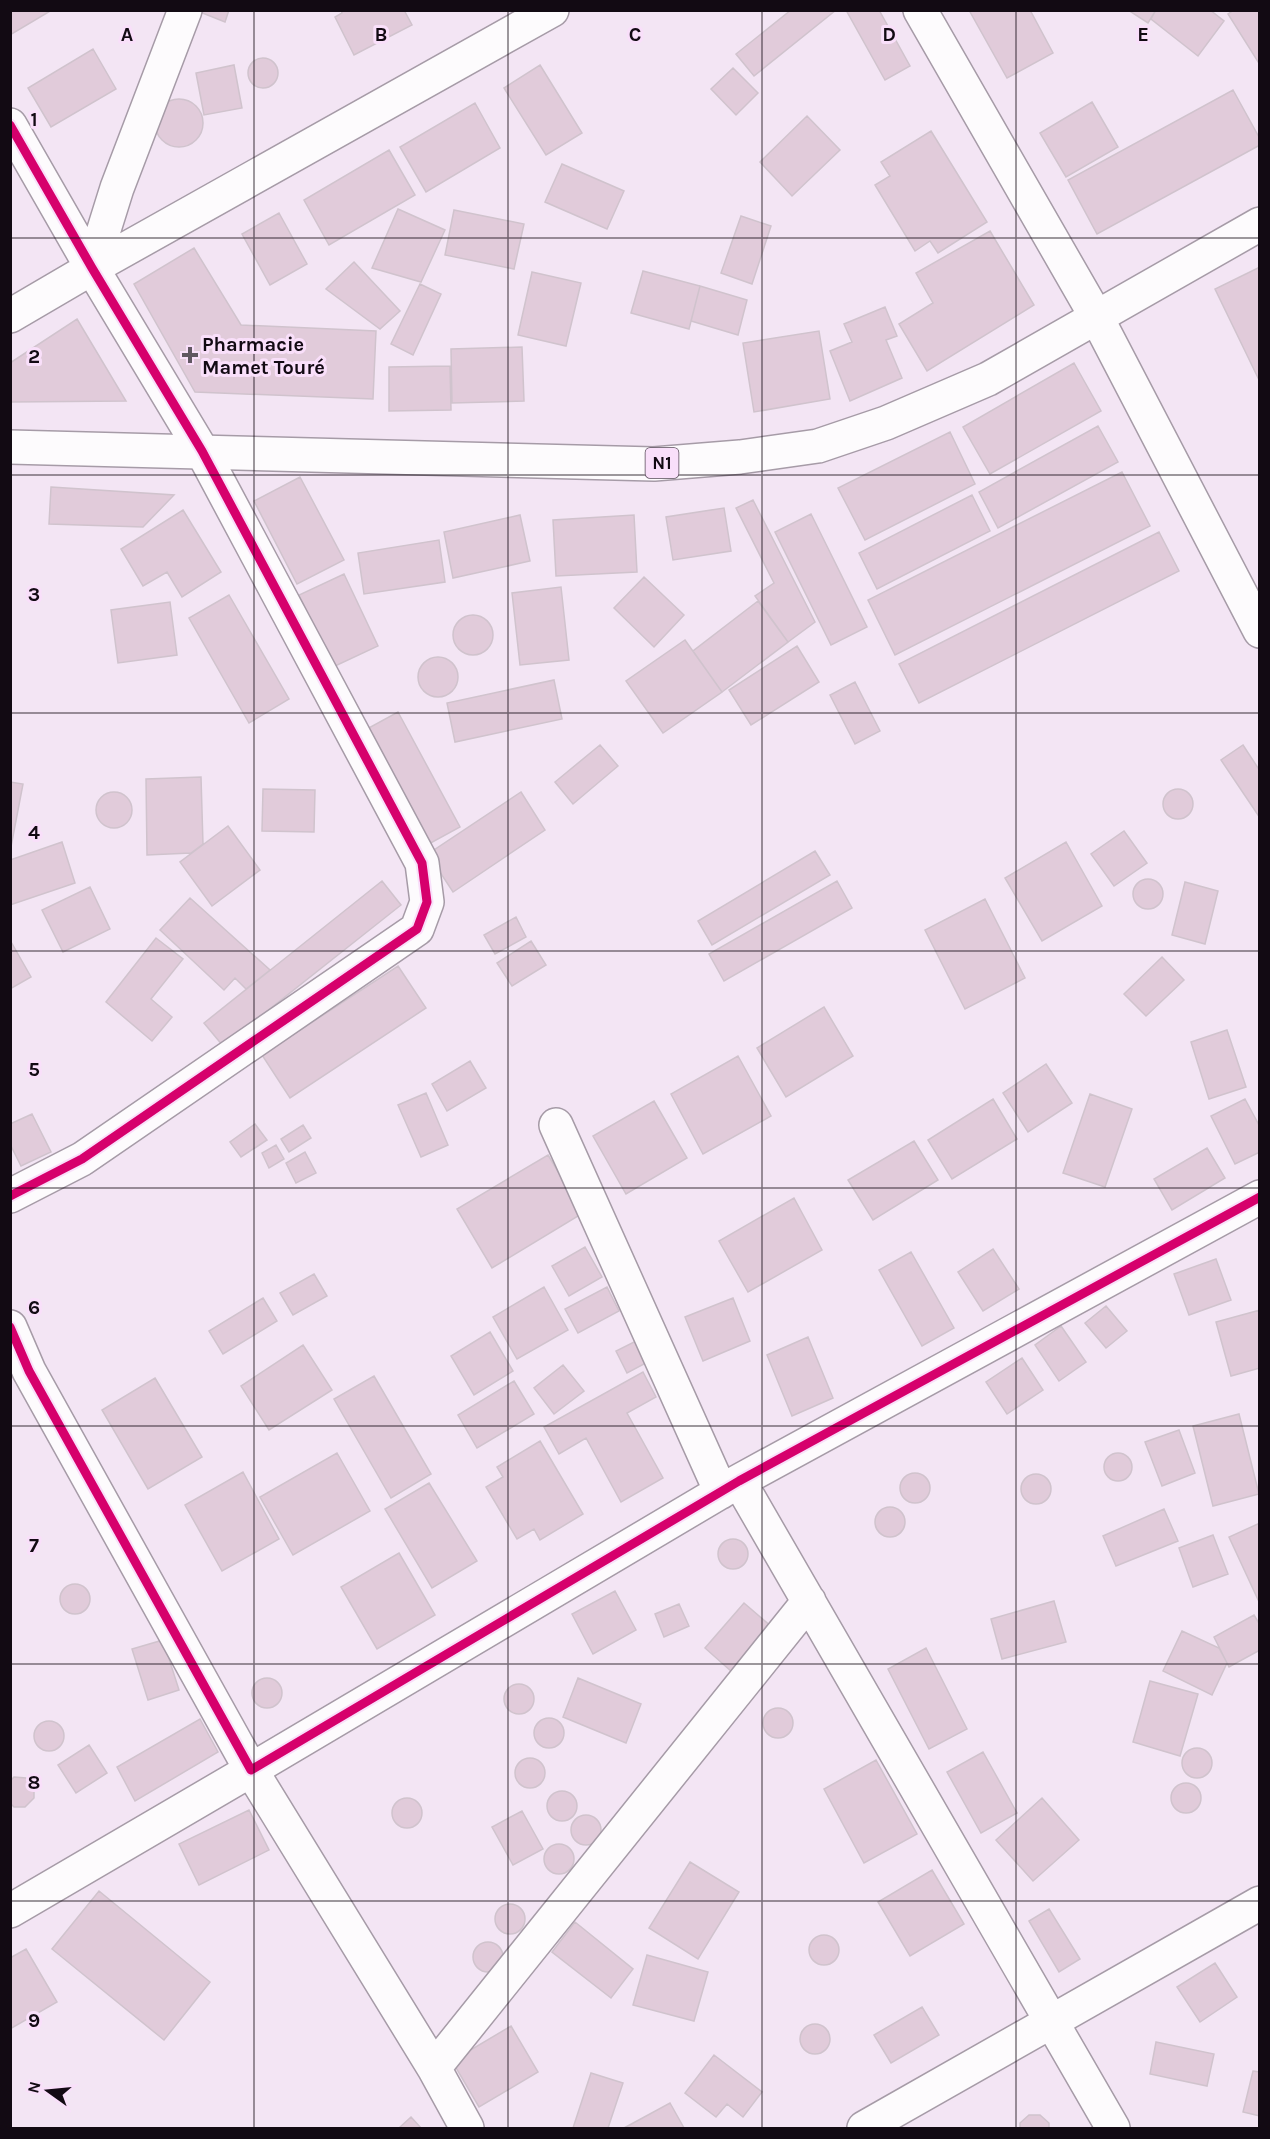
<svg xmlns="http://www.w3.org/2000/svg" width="1270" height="2139" viewBox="0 0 1270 2139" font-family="Karla,sans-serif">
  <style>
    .building { fill: #e1cbda; stroke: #d0c3cd; stroke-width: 1.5 }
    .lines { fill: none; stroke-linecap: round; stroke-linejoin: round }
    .minor-casing { stroke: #a69ba7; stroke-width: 36 }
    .highway-casing { stroke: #a69ba7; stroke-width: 36 }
    .minor { stroke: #fdfbfd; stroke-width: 33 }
    .highway { stroke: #fdfbfd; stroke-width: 33 }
    .cycleway-casing { stroke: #f9dffa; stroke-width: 13 }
    .cycleway { stroke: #d6006c; stroke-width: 9 }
    .grid { fill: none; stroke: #120a13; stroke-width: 1.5; stroke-opacity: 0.55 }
    .poi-dot { fill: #615762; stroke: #f9dffa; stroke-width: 2 }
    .labels { text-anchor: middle; stroke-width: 6; stroke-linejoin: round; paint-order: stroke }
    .shield { fill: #f9dffa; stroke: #574a58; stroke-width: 1.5 }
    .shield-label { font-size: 18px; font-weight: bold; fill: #120a13 }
    .poi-label { font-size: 20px; font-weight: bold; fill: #120a13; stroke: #f9dffa; text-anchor: start }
    .grid-label { font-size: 20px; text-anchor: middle; font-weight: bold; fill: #120a13; stroke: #f9dffa; stroke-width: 6; stroke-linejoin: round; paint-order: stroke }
  </style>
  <rect width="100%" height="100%" fill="#f3e5f4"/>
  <!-- building -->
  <path class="building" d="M10,10H52L10,35Z
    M195,10H229L225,22Z
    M341,10H404L412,25L354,55L335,17L342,13Z
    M791,10H836L754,76L736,54Z
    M846,10H879L910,66L885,80Z
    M969,10H1030L1053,53L1007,78Z
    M1128,10H1156L1148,23Z
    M1156,10H1210L1224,21L1198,56L1151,19Z
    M1234,10H1260V65L1228,14Z
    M93,49L116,89L51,127L28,88Z
    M248 73a15 15 0 1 1 30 0a15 15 0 1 1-30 0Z
    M234,65L242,108L204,115L196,73Z
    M540,65L582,133L546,155L504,88Z
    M733,68L758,93L736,115L711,89Z
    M1233,90L1260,139V145L1097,234L1068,180Z
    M155 123a24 24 0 1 1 48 0a24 24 0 1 1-48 0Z
    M1092,102L1118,147L1066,177L1040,133Z
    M475,103L500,148L426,192L400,147Z
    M807,116L840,150L792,196L760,162Z
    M931,131L987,222L938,253L930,241L915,251L875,185L890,176L881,162Z
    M389,150L415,195L329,245L304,200Z
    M562,164L624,191L607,229L545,202Z
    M398,209L445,230L421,282L372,268Z
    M454,210L524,224L514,269L445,255Z
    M279,213L307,264L270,285L242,234Z
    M741,216L771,226L752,284L721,273Z
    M990,231L1034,305L927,371L899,324L933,303L916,273Z
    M194,248L241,325L376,331L373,399L195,392L134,284Z
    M354,262L400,311L380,329L326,289Z
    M1260,267V382L1215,289Z
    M643,271L700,286L689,329L631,313Z
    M532,272L581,283L566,346L518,335Z
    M420,284L441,294L413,355L391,344Z
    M700,286L747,300L738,335L691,321Z
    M885,307L897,336L886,340L902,378L850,401L830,351L852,342L844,324Z
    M77,319L126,401L10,402V363Z
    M819,331L830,399L754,412L743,343Z
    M522,347L524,401L452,403L451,349Z
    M1074,363L1101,411L990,474L963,427Z
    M450,366L451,410L389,411V367Z
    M1098,426L1118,462L998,528L979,492Z
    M950,432L975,484L865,540L838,488Z
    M1122,472L1150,526L895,655L868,600Z
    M300,477L344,560L297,584L254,501Z
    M51,487L174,495L143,527L49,524Z
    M972,495L990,531L877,589L859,553Z
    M753,500L815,622L788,642L755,596L774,583L736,508Z
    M724,508L731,551L673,560L666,517Z
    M183,510L221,572L182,597L167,572L143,586L121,549Z
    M811,514L867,627L831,645L775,532Z
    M520,515L530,561L453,578L444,532Z
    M634,515L637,572L556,576L553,520Z
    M1159,532L1179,571L919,703L899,664Z
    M439,540L445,582L364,594L358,553Z
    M344,574L378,646L333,667L299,595Z
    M644,577L684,615L654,647L614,608Z
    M561,587L569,660L520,665L512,593Z
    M229,595L289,699L249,723L189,618Z
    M758,601L788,642L722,692L693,651Z
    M170,602L177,655L118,663L111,610Z
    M453 635a20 20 0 1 1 40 0a20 20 0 1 1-40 0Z
    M685,640L722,692L663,733L626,681Z
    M797,646L819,682L751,725L729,690Z
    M418 677a20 20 0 1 1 40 0a20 20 0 1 1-40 0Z
    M554,680L562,719L455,742L447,703Z
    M855,682L880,731L855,744L830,695Z
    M398,712L460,827L427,845L365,730Z
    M600,745L618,766L573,804L555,782Z
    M1243,745L1260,771V818L1221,760Z
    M201,777L203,844L191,853L147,855L146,779Z
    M10,782L23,784L10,852Z
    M263,789L315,790L314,832L262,831Z
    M1163 804a15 15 0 1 1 30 0a15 15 0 1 1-30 0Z
    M96 810a18 18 0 1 1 36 0a18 18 0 1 1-36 0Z
    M521,792L545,830L453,892L428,854Z
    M228,826L260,870L212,906L180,862Z
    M1124,831L1147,863L1114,886L1091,854Z
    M62,842L75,883L10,905V860Z
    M1066,842L1102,906L1042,941L1005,878Z
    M815,851L830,875L712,945L698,921Z
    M1133 894a15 15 0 1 1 30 0a15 15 0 1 1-30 0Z
    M382,881L401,905L223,1046L204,1023Z
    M837,881L852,908L724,981L709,954Z
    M1185,882L1218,891L1205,944L1172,935Z
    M90,887L110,929L63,952L42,910Z
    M190,898L270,970L246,989L235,978L224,990L160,930Z
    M985,899L1025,978L965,1009L925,930Z
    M516,917L526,937L495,954L484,935Z
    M156,938L183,959L151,999L172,1017L152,1041L106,1002Z
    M10,940L31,977L10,989Z
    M531,941L546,965L512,986L497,963Z
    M1162,957L1184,980L1146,1016L1124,994Z
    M398,966L426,1008L290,1098L262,1055Z
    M824,1007L853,1056L786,1097L757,1048Z
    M1227,1030L1246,1087L1209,1099L1191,1042Z
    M738,1056L771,1116L703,1154L671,1094Z
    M470,1061L486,1088L447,1111L432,1084Z
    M1046,1064L1072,1103L1028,1132L1003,1093Z
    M426,1093L448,1145L421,1157L398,1105Z
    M1090,1094L1132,1109L1105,1187L1063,1173Z
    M993,1099L1017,1139L952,1179L928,1140Z
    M1245,1099L1260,1127V1152L1235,1164L1211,1116Z
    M654,1101L687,1158L626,1194L593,1136Z
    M32,1114L51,1152L21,1166L10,1144V1124Z
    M255,1124L267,1140L241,1157L230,1142Z
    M303,1125L311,1138L289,1152L281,1139Z
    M914,1141L938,1180L873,1220L848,1180Z
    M276,1145L284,1159L269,1168L262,1153Z
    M1207,1148L1225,1178L1172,1210L1154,1179Z
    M305,1152L316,1173L296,1183L286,1163Z
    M548,1155L583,1213L492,1268L457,1209Z
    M794,1198L822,1250L748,1292L719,1241Z
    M585,1247L602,1277L569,1296L552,1266Z
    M993,1249L1019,1289L983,1311L958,1272Z
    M911,1252L954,1328L922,1346L879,1270Z
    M1216,1259L1231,1300L1189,1315L1174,1274Z
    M314,1274L327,1296L293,1315L280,1293Z
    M544,1287L568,1330L517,1359L493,1317Z
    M607,1287L619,1311L578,1333L565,1309Z
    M263,1298L277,1321L223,1354L209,1331Z
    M733,1298L750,1341L703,1361L685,1317Z
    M1106,1306L1127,1331L1106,1348L1085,1323Z
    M1260,1310V1368L1231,1376L1216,1322Z
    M1061,1326L1086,1362L1059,1381L1035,1345Z
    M490,1332L513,1371L474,1395L451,1356Z
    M808,1337L833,1398L792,1416L767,1355Z
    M636,1341L646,1363L627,1373L616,1351Z
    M303,1345L332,1390L269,1430L241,1386Z
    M1022,1358L1043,1390L1007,1414L986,1382Z
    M563,1365L584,1391L554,1414L534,1388Z
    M643,1372L656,1397L627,1413L663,1478L621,1502L586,1438L559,1454L544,1427Z
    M374,1376L431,1474L391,1498L334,1399Z
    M155,1378L202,1457L148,1489L102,1410Z
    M514,1381L534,1414L477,1448L458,1415Z
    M1239,1414L1259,1494L1213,1506L1193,1426Z
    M1179,1430L1195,1473L1162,1486L1145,1442Z
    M540,1441L583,1514L540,1540L534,1529L517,1539L486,1487L503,1477L497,1467Z
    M1104 1467a14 14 0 1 1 28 0a14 14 0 1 1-28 0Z
    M337,1453L370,1511L293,1555L260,1497Z
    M243,1472L279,1539L222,1571L185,1505Z
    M900 1488a15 15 0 1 1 30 0a15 15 0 1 1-30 0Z
    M1021 1489a15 15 0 1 1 30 0a15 15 0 1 1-30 0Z
    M429,1483L477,1561L432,1588L385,1509Z
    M875 1522a15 15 0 1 1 30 0a15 15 0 1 1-30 0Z
    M1164,1509L1178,1541L1116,1566L1103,1536Z
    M1260,1523V1604L1229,1537Z
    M1213,1535L1228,1574L1193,1587L1179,1548Z
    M718 1554a15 15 0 1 1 30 0a15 15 0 1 1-30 0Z
    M399,1553L435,1615L377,1649L341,1587Z
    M60 1599a15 15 0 1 1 30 0a15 15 0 1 1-30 0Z
    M615,1591L636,1630L593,1654L572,1614Z
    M1054,1601L1066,1642L1002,1659L991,1619Z
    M744,1603L772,1627L732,1672L705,1648Z
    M679,1604L689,1626L664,1637L655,1614Z
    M1254,1615L1260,1625V1650L1229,1667L1214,1637Z
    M1182,1631L1219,1648L1227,1663L1212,1695L1163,1671Z
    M163,1640L179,1690L148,1700L132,1649Z
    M926,1648L967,1729L929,1749L888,1669Z
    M578,1678L641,1704L626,1743L563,1717Z
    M252 1693a15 15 0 1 1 30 0a15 15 0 1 1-30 0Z
    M1150,1681L1198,1694L1180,1756L1133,1742Z
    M504 1699a15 15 0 1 1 30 0a15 15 0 1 1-30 0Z
    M763 1723a15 15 0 1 1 30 0a15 15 0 1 1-30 0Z
    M534 1733a15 15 0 1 1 30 0a15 15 0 1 1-30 0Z
    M200,1719L218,1752L135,1801L117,1767Z
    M34 1736a15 15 0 1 1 30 0a15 15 0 1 1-30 0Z
    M89,1745L107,1773L76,1793L58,1765Z
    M1182 1763a15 15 0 1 1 30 0a15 15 0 1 1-30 0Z
    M983,1752L1017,1813L981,1833L947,1772Z
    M515 1773a15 15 0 1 1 30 0a15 15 0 1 1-30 0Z
    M876,1760L917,1834L864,1863L824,1789Z
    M14,1777L26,1778L34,1786V1798L25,1807H14L10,1803V1781Z
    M1171 1798a15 15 0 1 1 30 0a15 15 0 1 1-30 0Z
    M547 1806a15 15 0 1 1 30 0a15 15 0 1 1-30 0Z
    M1042,1798L1079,1840L1033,1881L996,1840Z
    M392 1813a15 15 0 1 1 30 0a15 15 0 1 1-30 0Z
    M249,1810L269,1850L199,1885L179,1844Z
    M522,1811L543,1849L513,1865L492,1827Z
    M571 1830a15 15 0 1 1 30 0a15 15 0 1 1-30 0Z
    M544 1859a15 15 0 1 1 30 0a15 15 0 1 1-30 0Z
    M690,1862L739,1892L698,1959L649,1928Z
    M932,1870L964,1924L910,1956L878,1902Z
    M99,1891L210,1982L164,2040L52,1949Z
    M495 1919a15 15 0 1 1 30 0a15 15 0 1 1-30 0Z
    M1049,1909L1080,1959L1059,1972L1029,1921Z
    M575,1922L633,1969L611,1998L552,1952Z
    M809 1950a15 15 0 1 1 30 0a15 15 0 1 1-30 0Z
    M473 1957a15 15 0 1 1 30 0a15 15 0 1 1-30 0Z
    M26,1949L57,2002L10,2029V1958Z
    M647,1955L708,1972L694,2021L633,2005Z
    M1215,1963L1237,1997L1200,2022L1177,1987Z
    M922,2007L939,2035L891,2063L874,2035Z
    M800 2039a15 15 0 1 1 30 0a15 15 0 1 1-30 0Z
    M511,2026L538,2072L479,2107L452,2061Z
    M1156,2042L1214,2054L1207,2086L1150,2074Z
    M714,2055L762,2092L743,2117L727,2104L716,2117L685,2093Z
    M1253,2071L1260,2072V2116L1243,2112Z
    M591,2073L623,2083L608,2128H573Z
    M670,2103L684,2128H624Z
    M1029,2115H1040L1049,2123V2128H1020V2123Z
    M411,2117L421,2128H399Z"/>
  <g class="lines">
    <defs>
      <path id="minor" d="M920,10L1097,318L1260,631
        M10,125L92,268L202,451L422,863L427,902L417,929L82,1159L10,1196
        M92,268L117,188L185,10
        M10,316L92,268L552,10
        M556,1125L721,1492
        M10,1327L29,1371L251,1770L739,1481L1260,1197
        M739,1481L1113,2128
        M10,1911L251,1770L434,2068
        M467,2128L434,2068L809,1601
        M864,2128L1260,1903"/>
      <path id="highway" d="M10,447L654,464L740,457L818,446L886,423L988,379L1260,224"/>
    </defs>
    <!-- minor casing -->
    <use href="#minor" class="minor-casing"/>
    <!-- highway casing -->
    <use href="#highway" class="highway-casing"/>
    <!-- minor -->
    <use href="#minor" class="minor"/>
    <!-- highway -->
    <use href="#highway" class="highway"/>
    <defs>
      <path id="cycleway" d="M10,125L92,268L202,451L422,863L427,902L417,929L82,1159L10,1196
        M10,1327L29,1371L251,1770L739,1481L1260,1197"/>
    </defs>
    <!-- cycleway casing -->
    <use href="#cycleway" class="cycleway-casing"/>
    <!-- cycleway -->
    <use href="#cycleway" class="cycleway"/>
  </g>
  <!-- grid -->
  <path class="grid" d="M254,10V2128M508,10V2128M762,10V2128M1016,10V2128M10,238H1260M10,475H1260M10,713H1260M10,951H1260M10,1188H1260M10,1426H1260M10,1664H1260M10,1901H1260"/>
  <!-- markers -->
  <path class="poi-dot" d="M187 346h6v6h6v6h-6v6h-6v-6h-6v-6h6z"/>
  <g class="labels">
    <!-- shield labels -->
    <rect class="shield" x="645.5" y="448" width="33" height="30" rx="4.5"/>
    <g class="shield-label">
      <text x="662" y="469">N1</text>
    </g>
    <!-- poi labels -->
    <g class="poi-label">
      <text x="202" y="351">Pharmacie<tspan x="202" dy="23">Mamet Touré</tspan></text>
    </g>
  </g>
  <g class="grid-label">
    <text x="127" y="41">A</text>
    <text x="381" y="41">B</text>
    <text x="635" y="41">C</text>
    <text x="889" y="41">D</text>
    <text x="1143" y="41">E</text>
    <text x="34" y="126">1</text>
    <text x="34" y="363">2</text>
    <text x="34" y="601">3</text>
    <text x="34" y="839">4</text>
    <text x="34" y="1076">5</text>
    <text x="34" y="1314">6</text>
    <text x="34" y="1552">7</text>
    <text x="34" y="1789">8</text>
    <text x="34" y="2027">9</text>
  </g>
  <!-- border -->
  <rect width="1270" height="2139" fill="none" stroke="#120a13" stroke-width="24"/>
  <!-- north arrow -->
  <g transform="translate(48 2091) rotate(285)" stroke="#f9dffa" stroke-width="4.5" paint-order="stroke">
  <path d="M0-4.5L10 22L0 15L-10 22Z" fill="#120a13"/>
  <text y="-9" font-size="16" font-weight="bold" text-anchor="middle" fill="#120a13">N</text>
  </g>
</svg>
